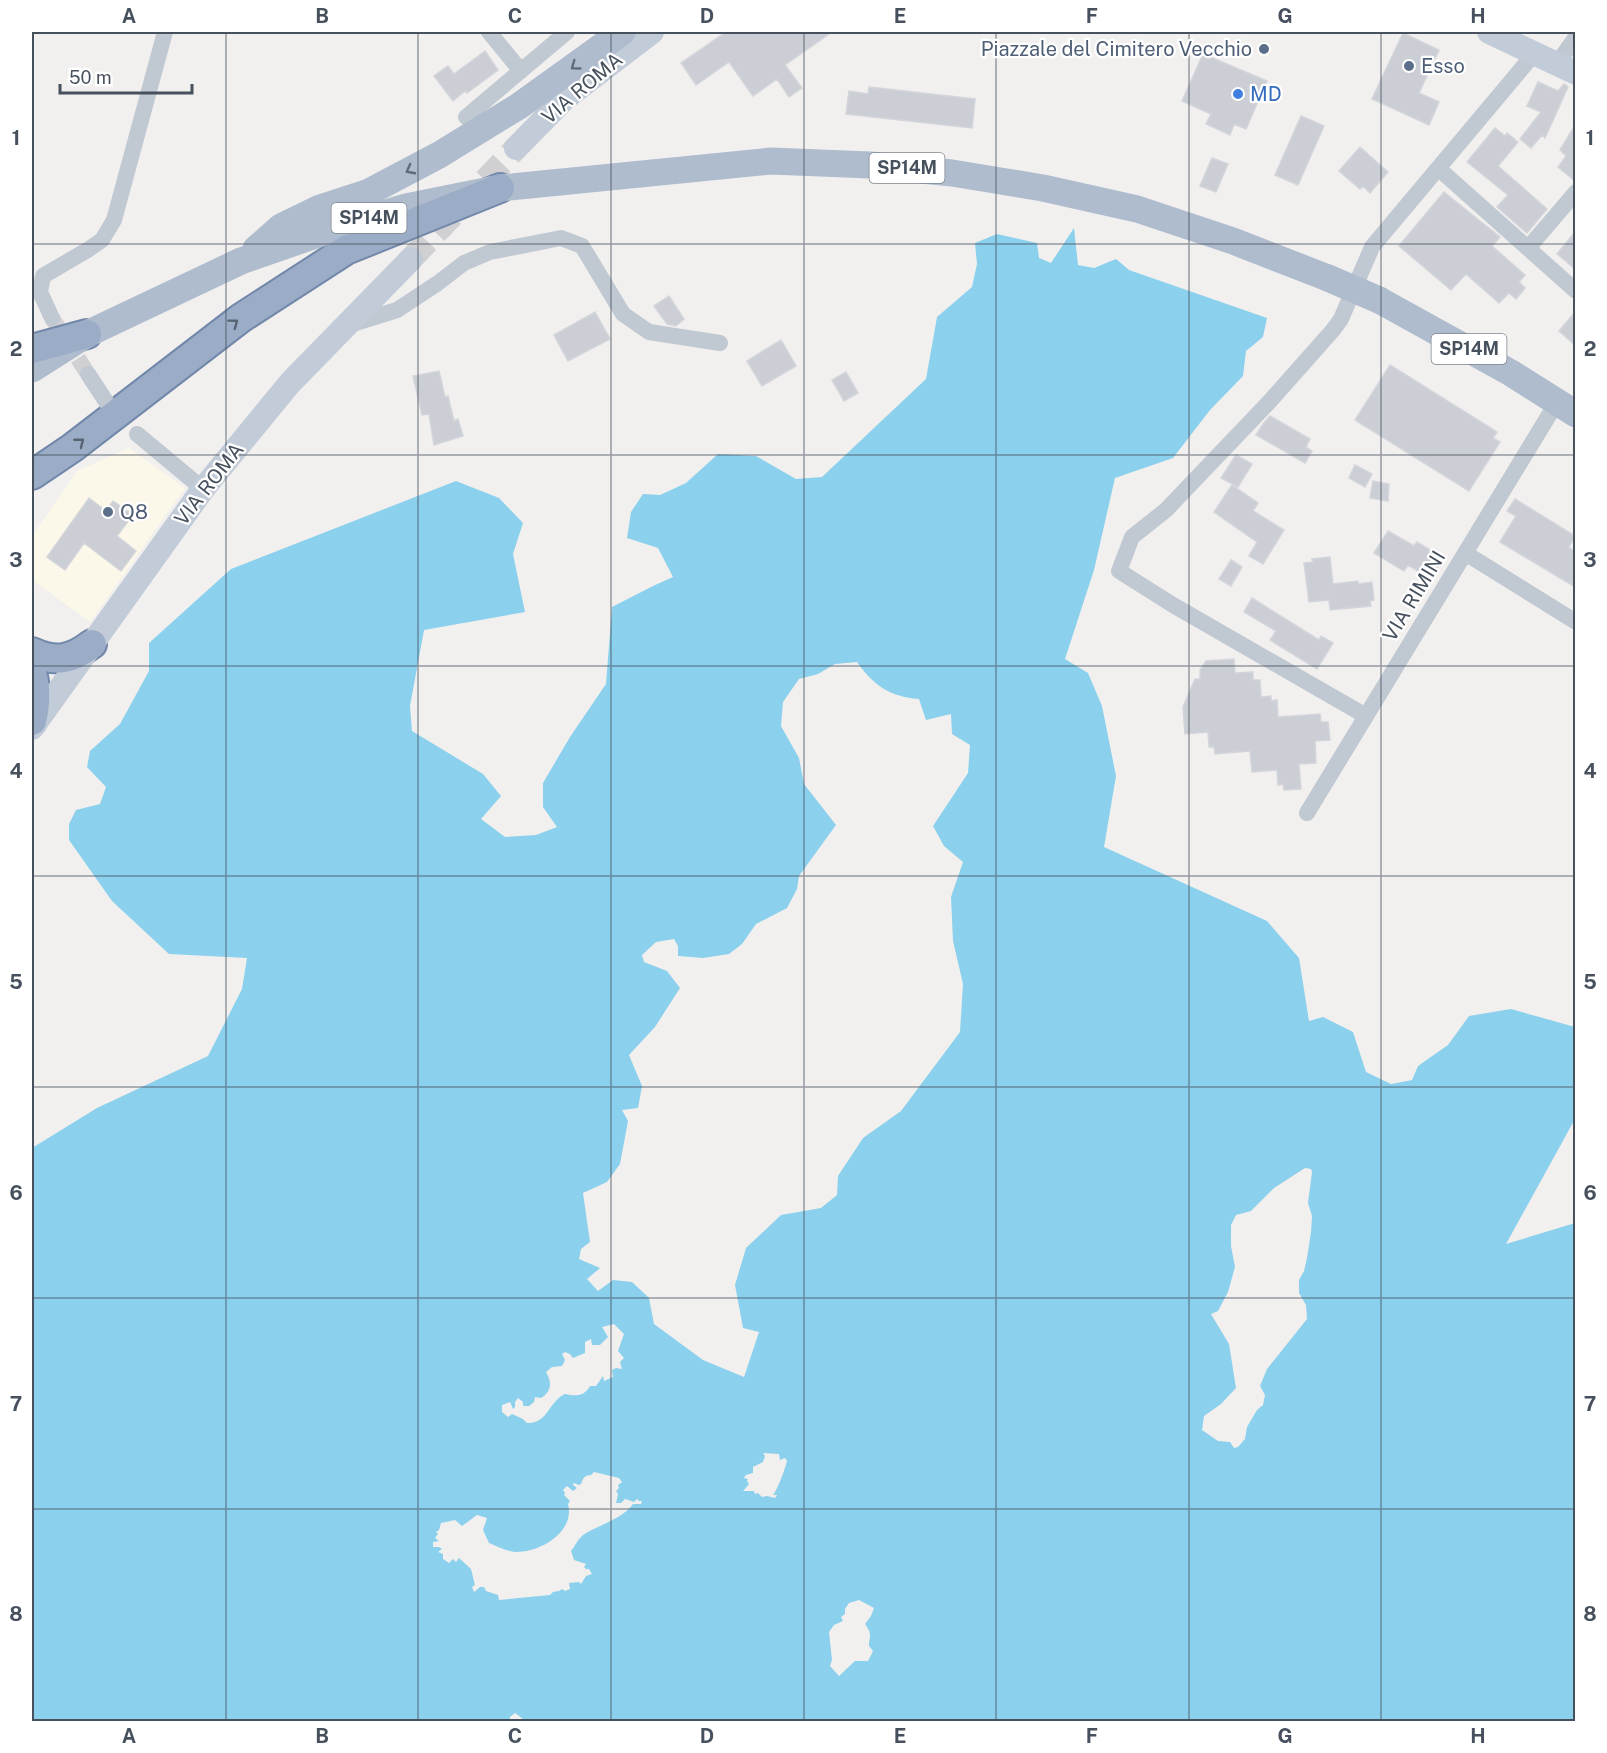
<svg xmlns="http://www.w3.org/2000/svg" width="1607" height="1753" viewBox="0 0 1607 1753" font-family="'Public Sans',sans-serif">
  <style>
    .commercial { fill: #fcf8e9 }
    .water { fill: #8bd0ec; fill-rule: evenodd }
    .building { fill: #cbced5; stroke: #d3d5db; stroke-width: 1.5 }
    .lines { fill: none; stroke-linecap: round; stroke-linejoin: round }
    .minor-tunnel { stroke: #d0d0d2; stroke-width: 16; stroke-dasharray: 16 8; stroke-linecap: butt }
    .secondary-tunnel { stroke: #d0d0d2; stroke-width: 24; stroke-dasharray: 24 12; stroke-linecap: butt }
    .trunk-casing { stroke: #7288aa; stroke-width: 32 }
    .minor { stroke: #c0c8d1; stroke-width: 16 }
    .secondary { stroke: #c2cbd8; stroke-width: 24 }
    .primary { stroke: #afbcce; stroke-width: 27 }
    .trunk { stroke: #9bacc6; stroke-width: 28 }
    .primary-bridge { stroke: #afbcce; stroke-width: 27 }
    .oneway { stroke: #616c79 }
    .oneway2 { stroke: #586372 }
    .grid { fill: none; stroke: #47515d; stroke-width: 1.5; stroke-opacity: 0.55 }
    .service-dot { fill: #5c6f8a; stroke: #fff; stroke-width: 2 }
    .shop-dot { fill: #3f7fe0; stroke: #fff; stroke-width: 2 }
    .labels { text-anchor: middle; stroke-width: 4.5; stroke-linejoin: round; paint-order: stroke }
    .shield { fill: #fff; stroke: #7e858e; stroke-width: 1.5 }
    .shield-label { font-size: 18px; font-weight: bold; fill: #47515d }
    .service-label { font-size: 20px; fill: #4e5e75; stroke: #fff; text-anchor: start }
    .street-label { font-size: 20px; fill: #47515d; stroke: #fff }
    .shop-label { font-size: 20px; fill: #366cbe; stroke: #fff; text-anchor: start }
    .neatline { fill: none; stroke: #47515d; stroke-width: 2 }
    .grid-label { font-size: 20px; text-anchor: middle; font-weight: bold; fill: #47515d }
  </style>
  <rect width="100%" height="100%" fill="#f2f0ef"/>
  <!-- commercial -->
  <path class="commercial" d="M129,448L185,488L90,622L32,580V536L77,471Z"/>
  <!-- water -->
  <path class="water" d="M1074,228L1078,265L1094,268L1116,259L1129,270L1267,318L1263,337L1246,351L1243,376L1210,410L1173,458L1115,478L1094,570L1065,659L1088,673L1102,706L1116,776L1104,847L1267,921L1299,958L1309,1021L1323,1017L1353,1032L1366,1072L1391,1084L1412,1080L1418,1066L1448,1045L1469,1016L1511,1009L1575,1027V1119L1506,1244L1575,1223V1721L527,1722L515,1713L510,1717L509,1722L32,1721V1148L97,1108L208,1056L242,989L247,958L169,954L112,901L69,840V824L76,810L100,804L106,787L87,767L90,751L120,724L149,671V643L231,569L456,481L499,498L523,523L513,554L525,612L424,630L410,706L412,731L483,774L501,796L481,819L505,837L536,835L557,827L543,807V783L570,737L606,684L612,607L653,586L673,577L658,548L627,538L631,512L643,494L660,495L686,483L718,454L756,456L796,479L822,477L926,379L937,317L972,287L977,264L975,243L997,234L1037,243L1039,258L1051,263ZM857,662C873,685 890,697 919,699L926,720L951,714L952,734L970,745L968,773L933,826L944,846L963,862L951,897L953,941L963,984L960,1032L901,1111L863,1138L838,1176L837,1195L821,1208L781,1215L746,1248L735,1285L743,1328L759,1332L744,1377L703,1360L654,1324L649,1298L632,1282L613,1280L598,1291L587,1279L600,1268L579,1259L581,1249L590,1242L583,1193L607,1182L620,1164L628,1121L622,1110L638,1108L642,1086L629,1055L655,1027L680,988L667,971L644,962L642,955L656,942L674,939L678,946V956L703,958L729,954L742,944L756,924L787,908L797,889L799,876L836,825L804,784L799,758L781,726L783,702L799,679L818,674L835,664ZM1305,1168L1311,1169L1312,1172L1308,1203L1312,1216L1311,1232L1307,1258L1304,1271L1299,1280V1293L1306,1305L1307,1319L1267,1369L1260,1386L1265,1395L1263,1405L1257,1410L1247,1427L1245,1439L1238,1447L1234,1448L1230,1442L1218,1441L1202,1430L1204,1416L1221,1404L1236,1388L1229,1344L1211,1314L1218,1311L1228,1292L1235,1267L1231,1246V1225L1236,1215L1251,1211L1274,1188ZM614,1324L624,1334L618,1351L624,1358L620,1362L622,1369L616,1368L612,1370L613,1377L604,1381L603,1376L596,1386H590C584,1397 576,1396 565,1394C548,1402 548,1424 527,1423L523,1419L512,1414L508,1417L502,1412V1405L510,1402L513,1409L515,1407V1402L518,1398L523,1402V1406H529L534,1402L535,1397L541,1398C552,1391 552,1382 546,1372L552,1367L562,1366L565,1360L562,1354L565,1352L570,1354L573,1358L585,1353V1342L591,1339L592,1345H600L608,1337L602,1327ZM763,1453L779,1454L780,1460L785,1458L787,1461C785,1469 778,1489 773,1495H777L775,1498L767,1496L762,1497L758,1493L755,1494L754,1491H743L749,1484L747,1481L748,1479L744,1478L746,1475L753,1473V1467L763,1462L765,1456ZM594,1472L619,1478L622,1482L618,1485L619,1488L616,1491L618,1494L616,1503H621L625,1499L634,1502L637,1499L639,1501H642L641,1504H633C623,1519 598,1525 583,1535C578,1539 575,1546 571,1551L574,1560L586,1564L584,1567L586,1569H589L592,1574L586,1576L581,1584L579,1582L569,1583L570,1589L565,1591L562,1589L559,1591L553,1592L550,1595L499,1600L498,1595L486,1591L484,1587H480L474,1592L472,1587L475,1585L471,1569L459,1558L456,1562L453,1559L449,1563L443,1559V1554L438,1552L442,1549L439,1547H433V1542L439,1541L435,1538L438,1534L436,1532L439,1530L441,1523L455,1520L462,1526L477,1515L487,1518L483,1530L489,1543C498,1547 506,1551 516,1552C541,1552 575,1532 568,1504L570,1501L564,1495L565,1493L563,1490L567,1486L573,1491L577,1488L573,1485L574,1483L579,1485L581,1484C583,1478 585,1475 591,1475ZM859,1600L874,1608L871,1616L865,1624C873,1635 869,1635 869,1646L873,1651L868,1661H855L839,1676L830,1666L832,1660L829,1632L834,1625L843,1621L841,1617L845,1614V1609L849,1603Z"/>
  <!-- building -->
  <path class="building" d="M726,32H832L785,65L802,88L789,97L777,79L753,96L729,62L696,85L681,63Z
    M1403,33L1439,50L1419,93L1439,102L1429,125L1372,99Z
    M485,51L498,70L467,93L465,91L453,101L434,76L448,66L454,74Z
    M1203,54L1267,81L1246,129L1234,124L1230,135L1206,124L1211,114L1182,101Z
    M1538,82L1558,91L1564,84L1568,87L1545,138L1542,135L1531,148L1520,139L1541,112L1527,106Z
    M869,87L975,99L972,128L846,114L849,91L868,94Z
    M1301,116L1324,126L1298,185L1275,175Z
    M1575,125V181L1558,167L1566,156L1560,150Z
    M1495,128L1505,136L1507,133L1518,142L1498,166L1547,209L1527,233L1497,207L1508,195L1467,162Z
    M1360,147L1388,172L1370,193L1363,186L1360,189L1339,171Z
    M1212,158L1228,164L1216,192L1200,186Z
    M1444,192L1500,237L1492,246L1525,275L1519,282L1525,288L1516,299L1509,293L1499,303L1466,274L1451,290L1399,246Z
    M1575,232V269L1557,254Z
    M669,296L684,319L676,326L667,324L654,306Z
    M595,312L610,339L568,361L554,335Z
    M1575,312V345L1559,331Z
    M781,340L796,366L762,386L747,361Z
    M1390,365L1497,432L1493,438L1500,442L1469,491L1355,420Z
    M439,371L445,397L448,396L454,421L458,419L463,436L434,445L429,414L422,415L413,376Z
    M846,372L858,393L844,401L832,380Z
    M1270,416L1310,439L1306,447L1312,451L1305,463L1256,435L1263,424Z
    M1236,455L1252,464L1238,487L1221,478Z
    M1355,465L1372,474L1365,487L1349,478Z
    M1373,481L1389,484L1388,501L1370,498Z
    M1232,485L1258,503L1253,511L1284,530L1263,564L1249,556L1257,542L1214,512Z
    M89,498L106,511L113,501L133,515L117,536L136,551L121,571L84,543L65,570L47,557Z
    M1515,499L1575,536L1569,547L1575,552V587L1500,542L1516,516L1507,511Z
    M1388,531L1414,546L1417,542L1443,558L1431,579L1408,565L1404,571L1374,553Z
    M1330,557L1333,584L1358,581V584L1372,582L1374,600L1370,601L1371,606L1330,610L1329,600L1309,602L1304,563L1313,562L1312,559Z
    M1231,560L1242,567L1231,586L1219,579Z
    M1252,598L1319,640L1321,636L1333,643L1317,669L1270,640L1276,631L1244,612Z
    M1234,659L1235,673L1253,672V680H1260L1261,697L1271,696V701L1277,700L1278,717L1320,714L1321,722H1328L1330,740L1315,741L1316,763L1299,764L1301,789L1284,790L1283,784L1278,785L1277,770L1252,772L1250,751L1215,754L1214,747H1209L1208,732L1185,734L1183,707L1195,679H1200V670L1206,661Z"/>
  <g class="lines">
    <!-- minor-tunnel -->
    <path class="minor-tunnel" d="M52,318L88,374"/>
    <!-- secondary-tunnel -->
    <path class="secondary-tunnel" d="M411,259L516,148"/>
    <defs>
      <path id="trunk" d="M32,349L87,334
        M32,475L72,448L241,318L346,250L500,188
        M32,652C56,663 71,660 92,644
        M32,673C37,690 36,705 32,721"/>
    </defs>
    <!-- trunk casing -->
    <use href="#trunk" class="trunk-casing"/>
    <!-- minor -->
    <path class="minor" d="M489,32L521,71
      M1556,65L1576,37
      M466,117L567,32
      M1439,169L1576,291
      M1529,247L1576,192
      M52,318L40,292L43,276L89,249L102,240L114,220L165,32
      M349,325L397,310L438,283L464,263L490,252L561,238L582,246L623,314L649,332L720,343
      M88,374L107,403
      M137,434L203,489
      M1465,553L1576,622
      M1366,716L1173,605L1119,571L1132,537L1166,510L1271,400L1333,330L1341,319L1372,247L1534,54
      M1307,813L1557,402"/>
    <!-- secondary -->
    <path class="secondary" d="M1489,32L1576,73
      M516,148L563,100L652,32
      M32,728L203,489L290,383L411,259"/>
    <!-- primary -->
    <path class="primary" d="M256,249L281,227L320,208L369,192L439,155L519,106L622,32
      M1379,300L1511,373L1576,414
      M32,369L87,334L241,261L333,229L406,207L500,188L771,161L870,165L952,173L1043,188L1137,209L1233,241L1328,278"/>
    <!-- trunk -->
    <use href="#trunk" class="trunk"/>
    <!-- primary-bridge -->
    <path class="primary-bridge" d="M1328,278L1379,300"/>
  </g>
  <!-- one-way arrows -->
  <defs><path id="oneway-chevron" d="M-2-3.5L2.5 0L-2 3.5" fill="none" stroke-width="1.6" stroke-linecap="round" stroke-linejoin="round" transform="scale(1.5)"/></defs>
  <g class="oneway">
    <use href="#oneway-chevron" transform="translate(575 66) rotate(144)"/>
    <use href="#oneway-chevron" transform="translate(410 170) rotate(152)"/>
  </g>
  <g class="oneway2">
    <use href="#oneway-chevron" transform="translate(234 323) rotate(-37)"/>
    <use href="#oneway-chevron" transform="translate(80 442) rotate(-38)"/>
  </g>
  <!-- grid -->
  <path class="grid" d="M226,32V1722M418,32V1722M611,32V1722M804,32V1722M996,32V1722M1189,32V1722M1381,32V1722M32,244H1576M32,455H1576M32,666H1576M32,876H1576M32,1087H1576M32,1298H1576M32,1509H1576"/>
  <!-- markers -->
  <g class="service-dot">
    <circle cx="1264" cy="49" r="6"/>
    <circle cx="1409" cy="66" r="6"/>
    <circle cx="108" cy="512" r="6"/>
  </g>
  <circle class="shop-dot" cx="1238" cy="94" r="6"/>
  <g class="labels">
    <!-- shield labels -->
    <g class="shield">
      <rect x="869.5" y="153" width="75" height="30" rx="4.5"/>
      <rect x="331.5" y="203" width="75" height="30" rx="4.5"/>
      <rect x="1431.5" y="334" width="75" height="30" rx="4.5"/>
    </g>
    <g class="shield-label">
      <text x="907" y="174">SP14M</text>
      <text x="369" y="224">SP14M</text>
      <text x="1469" y="355">SP14M</text>
    </g>
    <!-- service labels -->
    <g class="service-label">
      <text x="1252" y="56" text-anchor="end">Piazzale del Cimitero Vecchio</text>
      <text x="1421" y="73">Esso</text>
      <text x="120" y="519">Q8</text>
    </g>
    <!-- street labels -->
    <g class="street-label">
      <text transform="translate(582 88) rotate(-40)" y="7">VIA ROMA</text>
      <text transform="translate(209 484) rotate(-52)" y="7">VIA ROMA</text>
      <text transform="translate(1414 596) rotate(-59)" y="7">VIA RIMINI</text>
    </g>
    <!-- shop labels -->
    <g class="shop-label">
      <text x="1250" y="101">MD</text>
    </g>
  </g>
  <!-- border -->
  <rect width="1607" height="1753" fill="none" stroke="#ffffff" stroke-width="66"/>
  <!-- scale -->
  <path d="M60 84v9h132v-9" fill="none" stroke="#47515d" stroke-width="3"/>
  <text x="69" y="84" font-size="18" fill="#47515d" stroke="#ffffff" stroke-width="4.5" paint-order="stroke">50 m</text>
  <rect x="33" y="33" width="1541" height="1687" class="neatline"/>
  <g class="grid-label">
    <text x="129" y="23">A</text>
    <text x="322" y="23">B</text>
    <text x="515" y="23">C</text>
    <text x="707" y="23">D</text>
    <text x="900" y="23">E</text>
    <text x="1092" y="23">F</text>
    <text x="1285" y="23">G</text>
    <text x="1478" y="23">H</text>
    <text x="16" y="145">1</text>
    <text x="1590" y="145">1</text>
    <text x="16" y="356">2</text>
    <text x="1590" y="356">2</text>
    <text x="16" y="567">3</text>
    <text x="1590" y="567">3</text>
    <text x="16" y="778">4</text>
    <text x="1590" y="778">4</text>
    <text x="16" y="989">5</text>
    <text x="1590" y="989">5</text>
    <text x="16" y="1200">6</text>
    <text x="1590" y="1200">6</text>
    <text x="16" y="1411">7</text>
    <text x="1590" y="1411">7</text>
    <text x="16" y="1621">8</text>
    <text x="1590" y="1621">8</text>
    <text x="129" y="1743">A</text>
    <text x="322" y="1743">B</text>
    <text x="515" y="1743">C</text>
    <text x="707" y="1743">D</text>
    <text x="900" y="1743">E</text>
    <text x="1092" y="1743">F</text>
    <text x="1285" y="1743">G</text>
    <text x="1478" y="1743">H</text>
  </g>
</svg>
